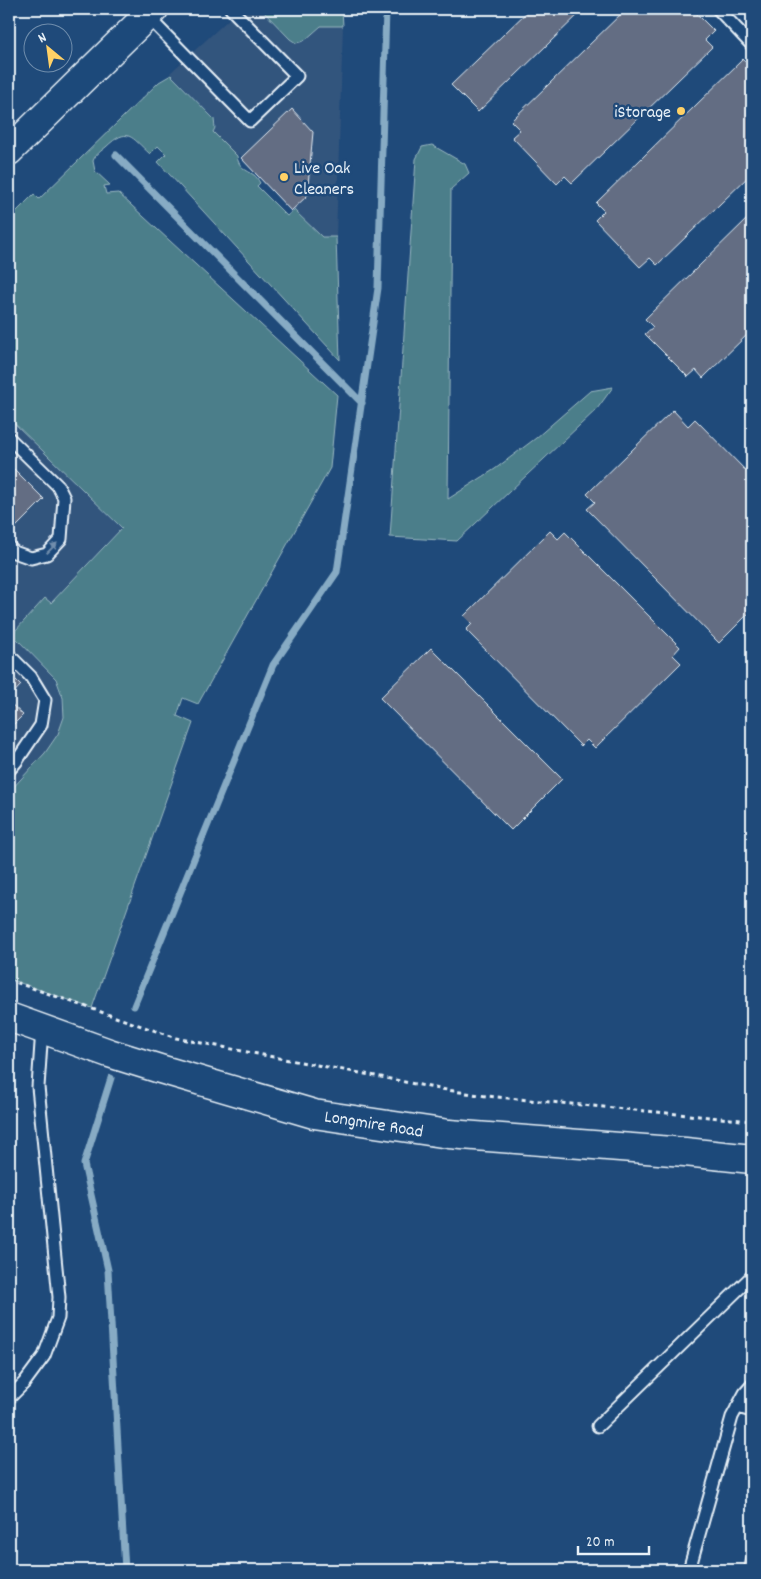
<svg xmlns="http://www.w3.org/2000/svg" width="761" height="1579" viewBox="0 0 761 1579" font-family="Dekko,sans-serif">
  <style>
    .built { fill: #33547d }
    .green { fill: #4c7e8a; stroke: #9ab8c1 }
    .lines { fill: none; stroke-linecap: round; stroke-linejoin: round }
    .stream { stroke: #87abc4; stroke-width: 7 }
    .building { fill: #636d83; stroke: #e8f1f8 }
    .lane-casing { stroke: #e8f1f8; stroke-width: 15 }
    .secondary-casing { stroke: #e8f1f8; stroke-width: 31 }
    .primary-casing { stroke: #e8f1f8; stroke-width: 31 }
    .path { stroke: #e8f1f8; stroke-width: 3; stroke-dasharray: 4 4; stroke-linecap: butt }
    .lane { stroke: #1f4a7a; stroke-width: 11 }
    .secondary { stroke: #1f4a7a; stroke-width: 28 }
    .primary { stroke: #1f4a7a; stroke-width: 28 }
    .oneway { fill: #6f8dac }
    .poi-dot { fill: #ffd166; stroke: #1f4a7a; stroke-width: 2 }
    .labels { text-anchor: middle; stroke-width: 5; stroke-linejoin: round; paint-order: stroke }
    .poi-label { font-size: 18px; fill: #e8f1f8; stroke: #1f4a7a; text-anchor: end }
    .street-label { font-size: 18px; fill: #e8f1f8; stroke: #1f4a7a }
  </style>
  <rect width="100%" height="100%" fill="#1f4a7a"/>
  <filter id="ink" filterUnits="userSpaceOnUse"><feTurbulence type="fractalNoise" baseFrequency=".02" numOctaves="2"/><feDisplacementMap in="SourceGraphic" scale="10" xChannelSelector="R" yChannelSelector="G"/><feConvolveMatrix kernelMatrix="1 2 1 2 8 2 1 2 1" color-interpolation-filters="sRGB"/></filter>
  <g filter="url(#ink)">
    <!-- built -->
    <path class="built" d="M240,9H260L290,39L296,43L304,42L321,26H343L336,237H322L239,154L237,156L212,132L216,128L215,119L170,73Z
      M9,418L121,528L51,603L45,598L14,631L15,637L55,679L62,698L64,717L58,734L45,753L9,791Z"/>
    <!-- green -->
    <path class="green" d="M261,9H342L343,26H321L304,41L296,43L290,39Z
      M171,75L214,119L215,128L213,132L237,156C238,167 246,170 254,175C257,177 258,180 260,183L257,186L287,216L294,210L322,237H336L340,360L158,162L166,154L158,146L150,154C131,137 128,126 106,147C101,151 95,155 93,161L95,171L110,185L104,186L106,194L118,193L337,395L330,468L198,704L183,698L177,716L193,723L92,1008L9,979V792L45,753L58,734L64,717L63,698L56,679L15,637V631L45,598L51,603L122,528L9,418V219L34,194L39,199L159,82Z
      M432,145L465,164L469,173L451,189L448,499L495,469L536,438L590,391L613,387L597,409L457,541L390,537L416,159L422,147Z"/>
    <g class="lines">
      <!-- stream -->
      <path class="stream" d="M116,155L362,403
        M134,1006L273,665L337,572L378,288L386,9
        M111,1078L84,1164L108,1270L125,1570"/>
    </g>
    <!-- building -->
    <path class="building" d="M530,9H584L478,112L451,85Z
      M626,9H692L714,31L705,40L712,47L572,183L565,176L557,184L512,137L520,130L511,121Z
      M743,59L752,68V173L657,265L650,258L640,267L595,220L604,211L596,203Z
      M292,109L313,132L307,196L291,211L241,158Z
      M752,214V330L703,378L696,370L688,377L645,334L653,327L645,319Z
      M673,410L688,426L695,419L752,477V610L719,643L587,509L595,502L587,494Z
      M12,467L44,499L13,530L9,525V470Z
      M550,531L558,539L565,532L680,647L673,655L681,663L595,748L587,740L581,746L466,630L472,624L464,616Z
      M431,648L562,779L511,830L380,698Z
      M9,673L21,685L9,698Z
      M9,702L23,715L9,729Z
      M752,1533V1570H743Z"/>
    <g class="lines">
      <defs>
        <path id="lane" d="M718,9L752,45
          M147,16L250,121L297,76L231,9
          M9,438L58,486L64,498L61,539L47,554L31,558L14,552L9,547
          M9,655L31,677L45,700L41,725L16,762L9,770
          M9,1398L24,1383L44,1356L58,1318L59,1297L38,1087L42,1029
          M737,1407L752,1411
          M598,1426L752,1276
          M689,1570L732,1417L745,1393L752,1385"/>
        <path id="secondary" d="M9,1017L109,1053L160,1069L314,1114L449,1134L685,1152L752,1159"/>
        <path id="primary" d="M9,151L154,9"/>
      </defs>
      <!-- lane casing -->
      <use href="#lane" class="lane-casing"/>
      <!-- secondary casing -->
      <use href="#secondary" class="secondary-casing"/>
      <!-- primary casing -->
      <use href="#primary" class="primary-casing"/>
      <!-- path -->
      <path class="path" d="M9,980L176,1038L268,1056L376,1076L434,1088L486,1096L752,1121"/>
      <!-- lane -->
      <use href="#lane" class="lane"/>
      <!-- secondary -->
      <use href="#secondary" class="secondary"/>
      <!-- primary -->
      <use href="#primary" class="primary"/>
    </g>
    <!-- one-way arrows -->
    <defs><path id="oneway-solid" d="M-6-.8H1V-3.2L6.5 0L1 3.2V.8H-6Z" transform="scale(1.25)"/></defs>
    <use class="oneway" href="#oneway-solid" transform="translate(52 548) rotate(-45)"/>
  </g>
  <!-- markers -->
  <g class="poi-dot">
    <circle cx="681" cy="111" r="5"/>
    <circle cx="284" cy="177" r="5"/>
  </g>
  <g class="labels">
    <!-- poi labels -->
    <g class="poi-label">
      <text x="671" y="117">iStorage</text>
      <text x="294" y="173" text-anchor="start">Live Oak<tspan x="294" dy="21">Cleaners</tspan></text>
    </g>
    <!-- street labels -->
    <g class="street-label">
      <text transform="translate(374 1123) rotate(9)" y="6">Longmire Road</text>
    </g>
  </g>
  <!-- margin -->
  <rect width="761" height="1579" fill="none" stroke="#1f4a7a" stroke-width="30"/>
  <rect x="15" y="15" width="731" height="1549" fill="none" stroke="#e8f1f8" stroke-width="2" filter="url(#ink)"/>
  <!-- north arrow -->
  <g transform="translate(48 48) rotate(331)"><circle r="24" fill="#1f4a7a" stroke="#6f8dac"/>
  <path d="M0-4L9 19L0 12L-9 19Z" fill="#ffd166"/>
  <text y="-8" font-size="14" font-weight="bold" text-anchor="middle" fill="#e8f1f8">N</text>
  </g>
  <!-- scale -->
  <path d="M578 1546v8h71v-8" fill="none" stroke="#e8f1f8" stroke-width="2.5"/>
  <text x="586" y="1546" font-size="15" fill="#e8f1f8" stroke="#1f4a7a" stroke-width="4" paint-order="stroke">20 m</text>
</svg>
